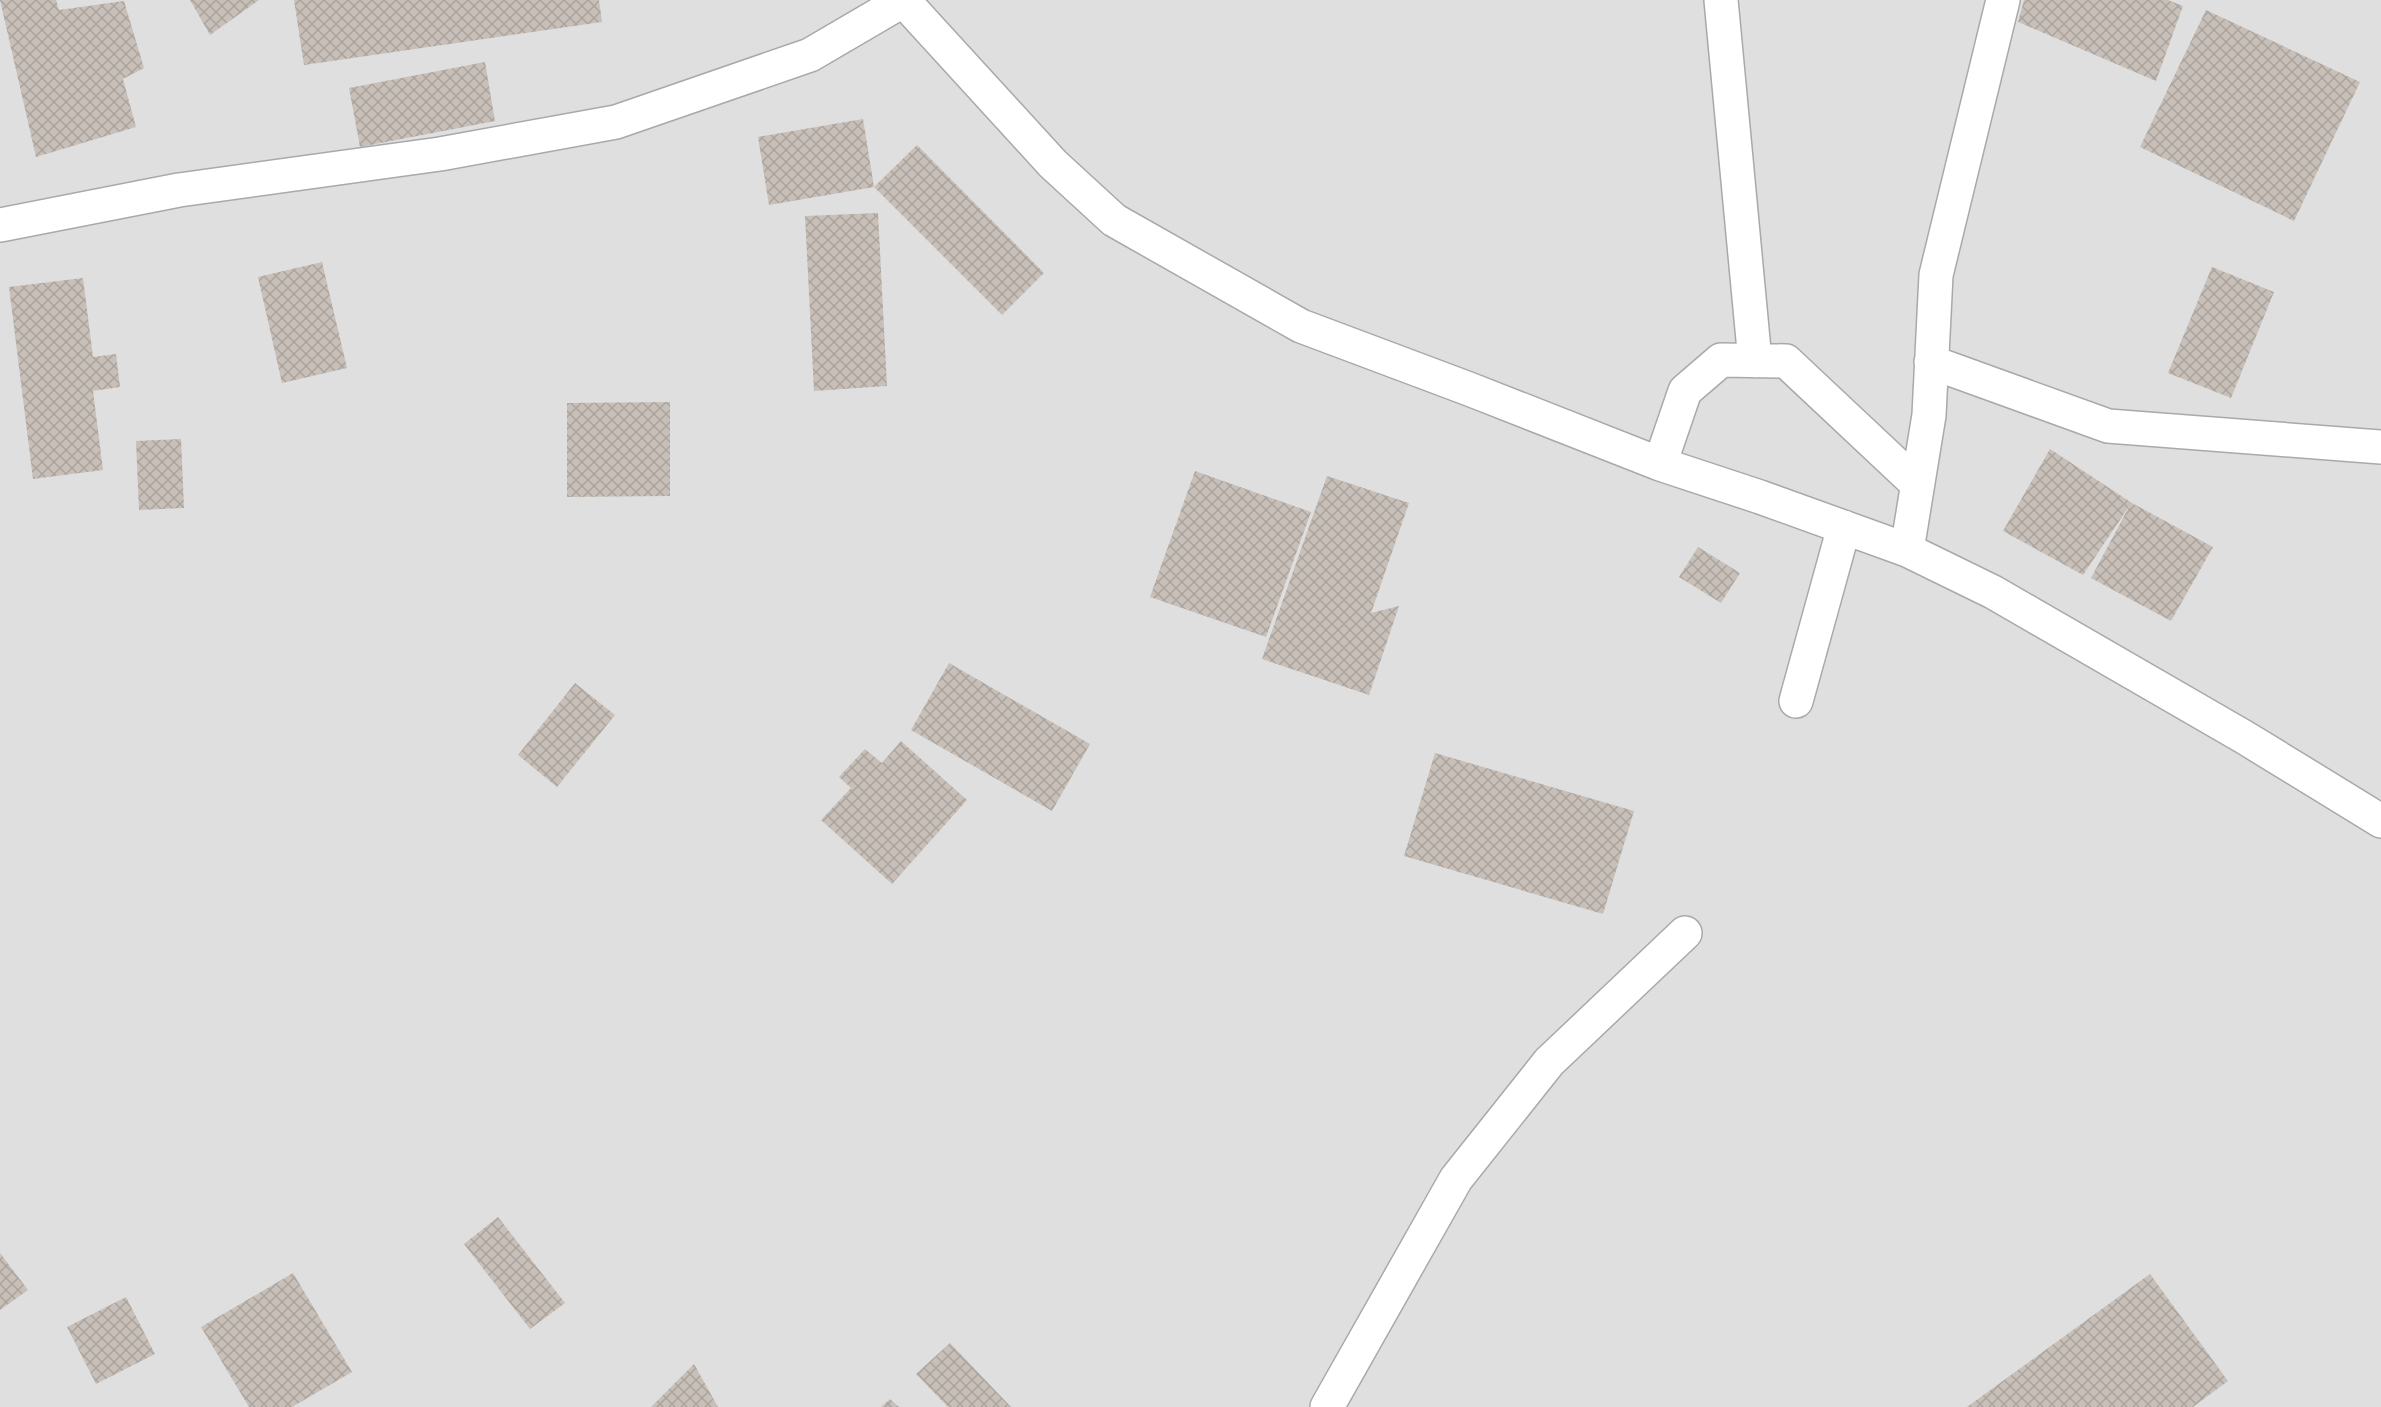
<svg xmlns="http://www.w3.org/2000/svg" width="2381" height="1407" viewBox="0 0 2381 1407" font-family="Signika,sans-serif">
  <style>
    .residential { fill: #e0dfdf }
    .building { fill: url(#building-cross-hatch) }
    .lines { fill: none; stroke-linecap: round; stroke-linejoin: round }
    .street-casing { stroke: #a9a9a9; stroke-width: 36 }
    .street { stroke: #fff; stroke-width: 33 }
  </style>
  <defs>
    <pattern id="building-cross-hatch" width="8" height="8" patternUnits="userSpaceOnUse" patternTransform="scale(1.5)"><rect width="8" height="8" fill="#c7bfb8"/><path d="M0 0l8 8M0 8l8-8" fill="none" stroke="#aba49e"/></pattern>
  </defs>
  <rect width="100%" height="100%" fill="#f2efe9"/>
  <!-- residential -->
  <path class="residential" d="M0,0H2381V1407H0Z"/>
  <!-- building -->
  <path class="building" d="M0,0H56L59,10L124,1L144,68L123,79L136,127L36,157Z
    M190,0H259L210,35Z
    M294,0H599L602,22L304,65Z
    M2024,0H2168L2183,6L2156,81L2018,22Z
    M2206,10L2360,82L2294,221L2140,147Z
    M485,62L495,121L360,147L349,88Z
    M863,119L874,187L917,145L1044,273L1002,315L874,187L769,205L758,137Z
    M878,213L887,386L814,391L805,216Z
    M322,262L347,368L282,383L258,277Z
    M2212,267L2274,292L2231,398L2168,373Z
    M83,278L93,357L116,354L120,387L93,391L103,470L33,479L9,287Z
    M670,402V496L567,497V403Z
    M181,439L184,508L139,510L136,441Z
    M2050,449L2132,503L2213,547L2171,621L2091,578L2130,505L2083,575L2003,531Z
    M1195,471L1311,512L1266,637L1150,597Z
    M1327,476L1409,503L1371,613L1399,606L1369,695L1262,659Z
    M1698,547L1740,573L1721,603L1679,577Z
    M949,663L1090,744L1052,811L911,730Z
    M575,683L615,715L557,787L518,755Z
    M901,741L967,800L892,884L821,820L851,788L839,777L865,749L882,763Z
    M1435,753L1634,811L1603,914L1404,856Z
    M498,1217L565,1303L530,1329L464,1244Z
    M0,1253L28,1290L0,1310Z
    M293,1273L352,1372L292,1407H249L201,1327Z
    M2150,1274L2228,1381L2193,1407H1967Z
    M126,1297L155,1354L96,1384L67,1327Z
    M950,1343L1011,1407H948L916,1374Z
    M694,1364L718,1407H651Z
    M890,1399L899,1407H881Z"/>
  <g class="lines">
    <defs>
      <path id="street" d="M1721,0L1755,361
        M904,1L1053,164L1114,220L1301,326L1469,389L1660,464L1760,497L1907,550L1993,592L2244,737L2381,821
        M0,225L179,190L440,154L616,122L810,55L904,0
        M1931,362L2108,426L2381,447
        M1660,464L1685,391L1721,360L1786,361L1917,484
        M1907,550L1929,415L1936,275L2003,0
        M1796,701L1844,527
        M1327,1407L1456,1179L1549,1062L1685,933"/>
    </defs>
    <!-- street casing -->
    <use href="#street" class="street-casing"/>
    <!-- street -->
    <use href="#street" class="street"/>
  </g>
</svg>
